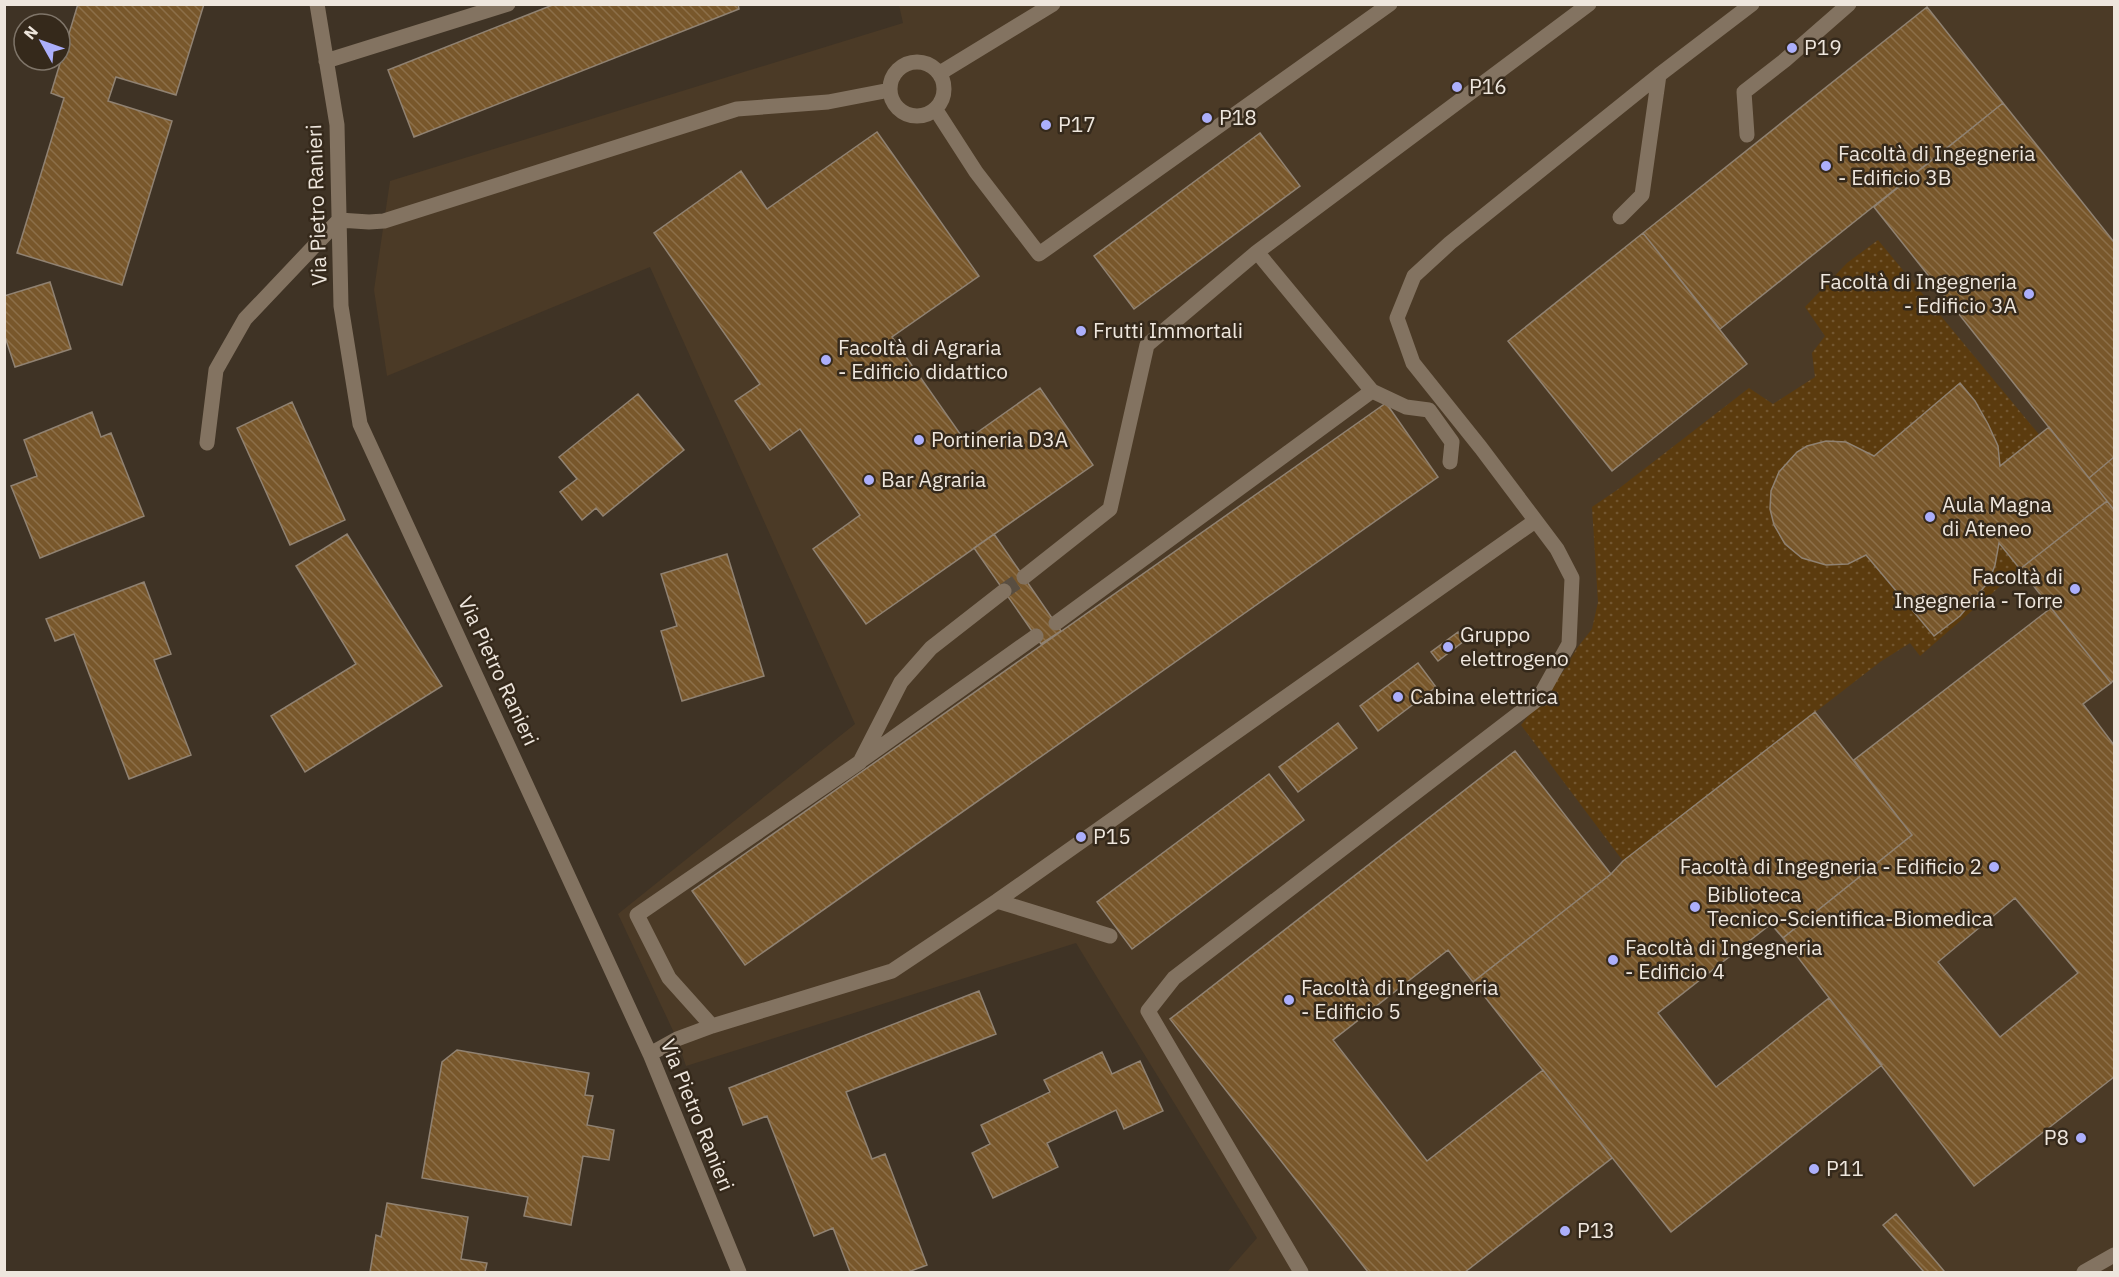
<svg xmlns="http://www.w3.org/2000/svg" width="2119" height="1277" viewBox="0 0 2119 1277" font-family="'IBM Plex Sans',sans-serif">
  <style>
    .built { fill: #4b3a26 }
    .garden { fill: url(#garden-dots) }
    .building { fill: url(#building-back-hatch); stroke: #908272; stroke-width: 1.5; fill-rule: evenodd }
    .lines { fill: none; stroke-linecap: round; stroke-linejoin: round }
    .minor-tunnel { stroke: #594e41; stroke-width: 15; stroke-dasharray: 15 8; stroke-linecap: butt }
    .minor { stroke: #837361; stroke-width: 15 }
    .poi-dot { fill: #acaffb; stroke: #35291b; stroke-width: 2 }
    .labels { text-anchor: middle; stroke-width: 5; stroke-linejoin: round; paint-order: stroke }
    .poi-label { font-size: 21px; fill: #eee6dd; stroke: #35291b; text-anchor: start }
    .street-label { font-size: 21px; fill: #eee6dd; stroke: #35291b }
  </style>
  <defs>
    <pattern id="garden-dots" width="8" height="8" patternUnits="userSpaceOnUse" patternTransform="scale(1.5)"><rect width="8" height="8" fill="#5b3b0e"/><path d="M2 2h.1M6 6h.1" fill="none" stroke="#735731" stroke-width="1.8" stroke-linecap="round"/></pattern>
    <pattern id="building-back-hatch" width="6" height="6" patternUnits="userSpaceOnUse" patternTransform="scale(1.5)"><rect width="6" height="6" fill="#78572b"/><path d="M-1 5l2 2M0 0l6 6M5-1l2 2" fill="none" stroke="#8c6f49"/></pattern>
  </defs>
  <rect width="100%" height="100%" fill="#3f3325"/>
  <!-- built -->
  <path class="built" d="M899,5H2112L2114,8V1272H1227L1257,1238L1076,943L686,1066L677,1039L618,914L855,724L650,267L387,376L374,290L390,181L903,23Z"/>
  <!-- garden -->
  <path class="garden" d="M1878,240L2099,507L2020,569L1920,656L1910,643L1880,662L1623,861L1521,725L1565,669L1577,648L1592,629L1598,602L1592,507L1617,490L1749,388L1773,404L1815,377L1812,353L1825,336L1805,307L1847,263Z"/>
  <!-- building -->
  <path class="building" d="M78,4H204L176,95L116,77L108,101L172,121L122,285L17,253L64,98L51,93Z
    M555,4H738L739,9L414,137L388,70Z
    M1927,7L2003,103L1720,329L1643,233Z
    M2003,103L2114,242V457L2089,478L1874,207Z
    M877,132L979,276L892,337L965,441L1040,388L1093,465L866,624L813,549L860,515L800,429L770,450L735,401L760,384L654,233L741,171L767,209Z
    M1260,133L1300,186L1134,309L1094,256Z
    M1643,233L1747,364L1612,471L1508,341Z
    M50,282L71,349L15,367L4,334V296Z
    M1960,383L1975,401L1988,424L1998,446L2000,466L2049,427L2107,501L2020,569L1999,543L1995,565L1989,581L1960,616L1934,636L1866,555L1848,564L1826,565L1802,558L1785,544L1774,525L1770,509L1771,491L1779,472L1797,452L1807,446L1826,441L1846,442L1874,456Z
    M638,394L684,450L603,516L596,508L582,520L560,492L577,479L559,457Z
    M292,402L345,520L290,545L237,428Z
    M1386,403L1438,477L745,965L692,891Z
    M92,412L101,437L111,433L144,516L40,558L11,486L37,476L24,440Z
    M2114,457V510L2089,478Z
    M2107,501L2114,510V680L2111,683L2020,569Z
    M347,534L442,686L305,772L271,716L356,664L296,566Z
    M994,534L1061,631L1041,644L974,548Z
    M727,554L764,676L682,701L661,631L677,626L661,574Z
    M144,582L171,654L154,660L191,755L129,779L74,634L55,641L46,619Z
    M2051,608L2111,683L2083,704L2114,745V1077L1974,1186L1783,938L1912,835L1854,760ZM2015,898L2078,973L2000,1037L1938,962Z
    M1458,632L1464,641L1438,661L1431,652Z
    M1418,663L1436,687L1378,731L1360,706Z
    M1815,712L1912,835L1783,938L1771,924L1658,1013L1716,1087L1829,998L1882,1065L1671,1232L1473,982L1611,874L1623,861Z
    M1338,723L1357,748L1298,792L1279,767Z
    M1515,751L1611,874L1473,982L1448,950L1333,1040L1427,1161L1543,1070L1612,1158L1465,1272H1368L1170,1019Z
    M1269,774L1304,820L1132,949L1097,902Z
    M979,991L996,1034L846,1092L872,1159L885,1154L927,1265L908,1272H850L833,1228L814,1236L767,1116L743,1125L729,1088Z
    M457,1050L589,1073L585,1095L593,1096L587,1125L614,1130L609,1160L583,1156L571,1225L524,1216L528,1197L422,1178L442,1062Z
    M1102,1052L1112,1074L1140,1061L1163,1111L1124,1129L1116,1110L1047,1143L1058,1167L993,1198L972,1153L990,1144L981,1125L1050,1092L1044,1080Z
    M387,1203L468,1217L461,1259L487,1263L485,1272H370L376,1235L381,1237Z
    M1896,1214L1944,1271L1942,1272H1924L1883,1225Z"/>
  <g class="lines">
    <!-- minor-tunnel -->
    <path class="minor-tunnel" d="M1004,591L1024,577"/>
    <!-- minor -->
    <path class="minor" d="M317,4L337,125L341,306L360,424L650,1054L739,1272
      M326,61L508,4
      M890 89a27 27 0 1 1 54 0a27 27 0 1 1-54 0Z
      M940,73L1053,4
      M936,110L976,172L1039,254L1390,4
      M1747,135L1744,92L1785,60L1849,4
      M1620,217L1642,195L1659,75
      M339,220L369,222L384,221L737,109L828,102L890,90
      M1372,391L1406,407L1429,410L1452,442L1450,462
      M207,443L216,370L245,319L339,220
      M1024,577L1110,509L1147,345L1257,252L1589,4
      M1004,591L931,648L901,682L860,762L637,915L669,978L712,1026L892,971L997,901L1535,521
      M1056,623L1372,391L1257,252
      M862,760L1036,636
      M997,901L1110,936
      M650,1054L677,1039L712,1026
      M1301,1272L1148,1011L1174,978L1539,698L1569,644L1572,578L1557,549L1481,448L1413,363L1397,318L1414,276L1450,243L1659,75L1752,4
      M2084,1272L2114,1255"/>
  </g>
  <!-- markers -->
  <g class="poi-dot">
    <circle cx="1792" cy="48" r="6"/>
    <circle cx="1457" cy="87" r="6"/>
    <circle cx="1207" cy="118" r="6"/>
    <circle cx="1046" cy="125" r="6"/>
    <circle cx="1826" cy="166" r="6"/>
    <circle cx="2029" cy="294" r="6"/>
    <circle cx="1081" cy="331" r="6"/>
    <circle cx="826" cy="360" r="6"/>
    <circle cx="919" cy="440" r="6"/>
    <circle cx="869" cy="480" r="6"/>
    <circle cx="1930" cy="517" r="6"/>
    <circle cx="2075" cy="589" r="6"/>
    <circle cx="1448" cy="647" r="6"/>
    <circle cx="1398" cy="697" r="6"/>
    <circle cx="1081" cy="837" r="6"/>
    <circle cx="1994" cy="867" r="6"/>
    <circle cx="1695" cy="907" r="6"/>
    <circle cx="1613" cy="960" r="6"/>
    <circle cx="1289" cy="1000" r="6"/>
    <circle cx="2081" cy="1138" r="6"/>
    <circle cx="1814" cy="1169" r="6"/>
    <circle cx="1565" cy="1231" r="6"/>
  </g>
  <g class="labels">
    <!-- poi labels -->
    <g class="poi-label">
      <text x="1804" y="55">P19</text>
      <text x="1469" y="94">P16</text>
      <text x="1219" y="125">P18</text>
      <text x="1058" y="132">P17</text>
      <text x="1838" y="161">Facoltà di Ingegneria<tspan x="1838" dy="24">- Edificio 3B</tspan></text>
      <text x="2017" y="289" text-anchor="end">Facoltà di Ingegneria<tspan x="2017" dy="24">- Edificio 3A</tspan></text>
      <text x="1093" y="338">Frutti Immortali</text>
      <text x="838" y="355">Facoltà di Agraria<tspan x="838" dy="24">- Edificio didattico</tspan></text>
      <text x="931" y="447">Portineria D3A</text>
      <text x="881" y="487">Bar Agraria</text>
      <text x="1942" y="512">Aula Magna<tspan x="1942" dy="24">di Ateneo</tspan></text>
      <text x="2063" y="584" text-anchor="end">Facoltà di<tspan x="2063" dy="24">Ingegneria - Torre</tspan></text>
      <text x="1460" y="642">Gruppo<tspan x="1460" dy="24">elettrogeno</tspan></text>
      <text x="1410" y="704">Cabina elettrica</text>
      <text x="1093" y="844">P15</text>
      <text x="1982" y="874" text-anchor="end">Facoltà di Ingegneria - Edificio 2</text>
      <text x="1707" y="902">Biblioteca<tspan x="1707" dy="24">Tecnico-Scientifica-Biomedica</tspan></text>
      <text x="1625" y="955">Facoltà di Ingegneria<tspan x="1625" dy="24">- Edificio 4</tspan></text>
      <text x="1301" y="995">Facoltà di Ingegneria<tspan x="1301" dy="24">- Edificio 5</tspan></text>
      <text x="2069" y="1145" text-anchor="end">P8</text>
      <text x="1826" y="1176">P11</text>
      <text x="1577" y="1238">P13</text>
    </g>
    <!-- street labels -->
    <g class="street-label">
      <text transform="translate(317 205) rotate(-92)" y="7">Via Pietro Ranieri</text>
      <text transform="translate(498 671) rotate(65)" y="7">Via Pietro Ranieri</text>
      <text transform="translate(697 1115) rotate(68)" y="7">Via Pietro Ranieri</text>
    </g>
  </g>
  <!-- border -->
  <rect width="2119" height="1277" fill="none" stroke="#eee6dd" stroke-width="12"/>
  <!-- north arrow -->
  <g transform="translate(42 42) rotate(310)"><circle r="28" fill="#35291b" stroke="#7f7569" stroke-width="1.5"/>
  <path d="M0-4.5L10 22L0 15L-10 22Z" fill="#acaffb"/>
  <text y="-9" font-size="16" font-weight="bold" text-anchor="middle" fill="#eee6dd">N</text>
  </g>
</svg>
